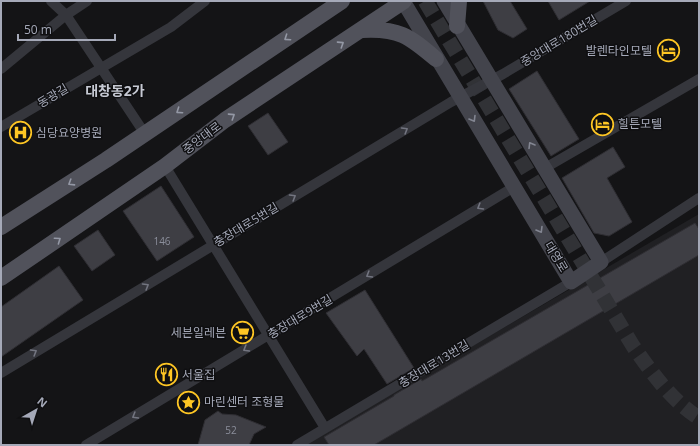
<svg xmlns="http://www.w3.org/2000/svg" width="700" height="446" viewBox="0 0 700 446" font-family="'Open Sans','Noto Sans KR',sans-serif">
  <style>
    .built { fill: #202023 }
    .building { fill: #3e3e44; stroke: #2f2e33 }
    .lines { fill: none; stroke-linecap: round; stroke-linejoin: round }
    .secondary-tunnel { stroke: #313236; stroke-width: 15; stroke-dasharray: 15 8; stroke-linecap: butt }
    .street { stroke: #35363c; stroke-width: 10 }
    .secondary { stroke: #43444c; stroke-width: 15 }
    .primary { stroke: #51525b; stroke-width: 16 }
    .oneway { stroke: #9498a5 }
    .oneway2 { stroke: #838692 }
    .oneway3 { stroke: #737580 }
    .labels { text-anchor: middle; stroke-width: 3; stroke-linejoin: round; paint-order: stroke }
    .number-label { font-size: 10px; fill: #8b8e9b }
    .street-label { font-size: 12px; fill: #a5a9b8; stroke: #0f0f11 }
    .poi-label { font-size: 12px; fill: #a5a9b8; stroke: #0f0f11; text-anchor: start }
    .quarter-label { font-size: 14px; font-weight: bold; fill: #c6c9d3; stroke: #0f0f11 }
  </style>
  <rect width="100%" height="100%" fill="#141416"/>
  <!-- built -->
  <path class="built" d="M699,214V445H304L316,437Z"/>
  <!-- building -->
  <path class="building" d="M483,1H510L527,29L513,38L498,30Z
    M548,1H590L559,20Z
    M537,71L579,139L551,156L509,89Z
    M268,113L288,142L268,155L248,126Z
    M613,147L625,167L607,178L632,222L609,236L594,233L562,178Z
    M161,186L194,237L157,261L123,211Z
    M695,223L699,229V255L374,445H329L324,437L394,396V395L421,379L422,381Z
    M98,230L115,255L92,271L74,246Z
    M59,266L83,300L1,357V307Z
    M365,290L414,368L387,384L364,349L357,356L326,313Z
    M218,411L222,414L236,415L266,427L254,434L249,445H198L205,420Z"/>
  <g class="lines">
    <!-- secondary-tunnel -->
    <path class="secondary-tunnel" d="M425,1L633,346C652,373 671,400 699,418"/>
    <!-- street -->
    <path class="street" d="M51,1L66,15L145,134
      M1,69L66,15L87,1
      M1,127L171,27L205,1
      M165,166L325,428
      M545,168L699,79
      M601,262L699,198
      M1,373L451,102L503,74L626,1
      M86,445L514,187
      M297,445L571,282"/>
    <!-- secondary -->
    <path class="secondary" d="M403,1L571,282L601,262L444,1"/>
    <!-- primary -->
    <path class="primary" d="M457,26L459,1
      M362,30C399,28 409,36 436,59
      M1,227L106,160L342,1
      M1,278L165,166L225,120L404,1"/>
  </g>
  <!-- one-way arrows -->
  <defs><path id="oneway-chevron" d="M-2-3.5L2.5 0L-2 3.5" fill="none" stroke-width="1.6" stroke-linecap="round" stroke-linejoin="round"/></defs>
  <g class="oneway">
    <use href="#oneway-chevron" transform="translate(287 38) rotate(146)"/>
    <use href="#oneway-chevron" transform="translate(341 44) rotate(-33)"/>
    <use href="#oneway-chevron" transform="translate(179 111) rotate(146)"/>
    <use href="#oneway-chevron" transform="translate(232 116) rotate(-33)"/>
    <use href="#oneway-chevron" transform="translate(71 183) rotate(148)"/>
    <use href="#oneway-chevron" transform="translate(58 240) rotate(-35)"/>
  </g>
  <g class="oneway2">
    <use href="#oneway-chevron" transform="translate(473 119) rotate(59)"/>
    <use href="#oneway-chevron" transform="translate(531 145) rotate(-121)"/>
    <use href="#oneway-chevron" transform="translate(540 230) rotate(59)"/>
  </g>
  <g class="oneway3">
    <use href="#oneway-chevron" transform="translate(405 130) rotate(-31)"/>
    <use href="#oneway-chevron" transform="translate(293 197) rotate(-31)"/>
    <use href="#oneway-chevron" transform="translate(480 207) rotate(149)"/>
    <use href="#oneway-chevron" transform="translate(369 275) rotate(149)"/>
    <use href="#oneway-chevron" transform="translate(146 286) rotate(-31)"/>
    <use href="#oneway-chevron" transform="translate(246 349) rotate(149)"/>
    <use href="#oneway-chevron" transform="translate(34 352) rotate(-31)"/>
    <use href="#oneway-chevron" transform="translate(135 416) rotate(149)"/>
  </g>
  <!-- icons -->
  <defs>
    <symbol id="hotel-ring" viewBox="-11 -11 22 22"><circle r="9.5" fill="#0f0f11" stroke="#fec624" stroke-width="1.5"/><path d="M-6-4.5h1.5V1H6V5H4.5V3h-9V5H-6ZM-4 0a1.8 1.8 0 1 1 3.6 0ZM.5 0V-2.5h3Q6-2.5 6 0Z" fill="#fec624"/></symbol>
    <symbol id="hospital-ring" viewBox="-11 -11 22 22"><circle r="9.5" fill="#0f0f11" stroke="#fec624" stroke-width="1.5"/><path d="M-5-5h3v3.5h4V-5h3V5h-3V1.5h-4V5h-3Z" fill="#fec624"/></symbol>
    <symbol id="supermarket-ring" viewBox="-11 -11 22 22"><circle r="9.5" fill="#0f0f11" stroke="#fec624" stroke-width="1.5"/><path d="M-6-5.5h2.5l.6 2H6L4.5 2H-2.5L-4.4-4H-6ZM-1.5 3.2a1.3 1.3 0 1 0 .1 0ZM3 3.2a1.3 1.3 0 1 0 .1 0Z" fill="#fec624"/></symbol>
    <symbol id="restaurant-ring" viewBox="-11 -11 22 22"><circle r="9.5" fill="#0f0f11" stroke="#fec624" stroke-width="1.5"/><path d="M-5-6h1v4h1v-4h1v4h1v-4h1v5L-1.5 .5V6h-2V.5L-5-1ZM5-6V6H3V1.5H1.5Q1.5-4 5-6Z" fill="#fec624"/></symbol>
    <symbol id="sight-ring" viewBox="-11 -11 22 22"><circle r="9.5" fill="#0f0f11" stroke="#fec624" stroke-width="1.5"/><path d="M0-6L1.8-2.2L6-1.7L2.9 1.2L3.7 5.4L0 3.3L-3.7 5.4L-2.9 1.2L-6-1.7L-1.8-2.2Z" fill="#fec624"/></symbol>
  </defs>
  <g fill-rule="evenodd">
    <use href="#hotel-ring" x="656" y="38" width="25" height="25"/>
    <use href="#hotel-ring" x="590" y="112" width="25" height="25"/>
    <use href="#hospital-ring" x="8" y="120" width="25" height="25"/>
    <use href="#supermarket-ring" x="230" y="320" width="25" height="25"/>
    <use href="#restaurant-ring" x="154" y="362" width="25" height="25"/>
    <use href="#sight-ring" x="176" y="390" width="25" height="25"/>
  </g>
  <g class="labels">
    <!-- number labels -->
    <g class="number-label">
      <text x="162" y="245">146</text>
      <text x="231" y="434">52</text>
    </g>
    <!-- street labels -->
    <g class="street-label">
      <text transform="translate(559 41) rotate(-31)" y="4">중앙대로180번길</text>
      <text transform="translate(53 96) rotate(-31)" y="4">동광길</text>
      <text transform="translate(202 138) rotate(-37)" y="4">중앙대로</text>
      <text transform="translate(246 225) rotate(-31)" y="4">충장대로5번길</text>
      <text transform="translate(556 257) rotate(59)" y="4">대영로</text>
      <text transform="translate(300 317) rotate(-31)" y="4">충장대로9번길</text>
      <text transform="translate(434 364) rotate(-31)" y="4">충장대로13번길</text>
    </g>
    <!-- poi labels -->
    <g class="poi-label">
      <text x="652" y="55" text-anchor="end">발렌타인모텔</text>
      <text x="618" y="128">힐튼모텔</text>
      <text x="36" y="137">심당요양병원</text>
      <text x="226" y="337" text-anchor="end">세븐일레븐</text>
      <text x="182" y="379">서울집</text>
      <text x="204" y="406">마린센터 조형물</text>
    </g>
    <!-- quarter labels -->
    <g class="quarter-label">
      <text x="115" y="96">대창동2가</text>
    </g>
  </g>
  <!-- border -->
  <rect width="700" height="446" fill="none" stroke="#a5a9b8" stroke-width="4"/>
  <!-- north arrow -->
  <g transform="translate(36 410) rotate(39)" stroke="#0f0f11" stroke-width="3" paint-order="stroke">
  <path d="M0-3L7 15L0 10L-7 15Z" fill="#a5a9b8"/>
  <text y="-6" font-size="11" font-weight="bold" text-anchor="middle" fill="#a5a9b8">N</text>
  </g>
  <!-- scale -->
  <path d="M18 34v6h97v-6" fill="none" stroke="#a5a9b8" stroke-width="2"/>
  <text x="24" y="34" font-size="12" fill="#a5a9b8" stroke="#0f0f11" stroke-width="3" paint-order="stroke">50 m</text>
</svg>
